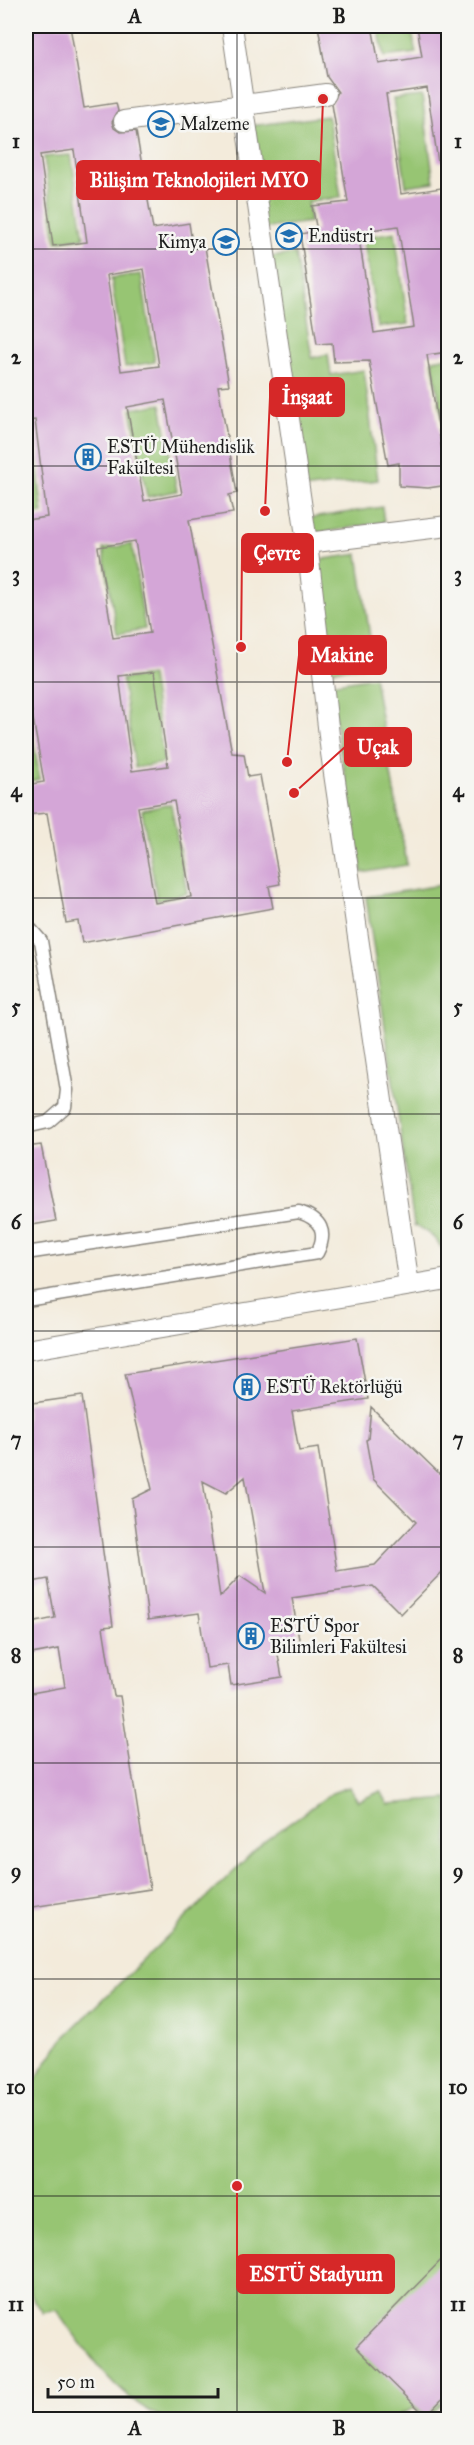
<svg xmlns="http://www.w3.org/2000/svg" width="474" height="2445" viewBox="0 0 474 2445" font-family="'IM FELL Great Primer',serif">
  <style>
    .green { fill: #97c573; stroke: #5a7048; stroke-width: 1.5 }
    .building { fill: #d4a6d7; fill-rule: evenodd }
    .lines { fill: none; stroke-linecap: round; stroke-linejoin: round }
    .service-casing { stroke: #88847c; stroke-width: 15 }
    .pedestrian-casing { stroke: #88847c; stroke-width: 22 }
    .service { stroke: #fff; stroke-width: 12 }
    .pedestrian { stroke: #fff; stroke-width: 20 }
    .grid { fill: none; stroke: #1c1c1c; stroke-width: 1.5; stroke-opacity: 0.55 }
    .labels { text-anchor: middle; stroke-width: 5; stroke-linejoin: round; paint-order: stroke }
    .poi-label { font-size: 18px; fill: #1c1c1c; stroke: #f6f6f2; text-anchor: start }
    .leader { fill: none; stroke: #d62828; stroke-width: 2 }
    .callout-dot { fill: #d62828; stroke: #f6f6f2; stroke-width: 2 }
    .callout { fill: #d62828; stroke: #d62828; stroke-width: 2 }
    .callout-label { font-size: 20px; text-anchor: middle; font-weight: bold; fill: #fff }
    .neatline { fill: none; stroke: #1c1c1c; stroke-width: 2 }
    .grid-label { font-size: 20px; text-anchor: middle; font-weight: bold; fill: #1c1c1c }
  </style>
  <rect width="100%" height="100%" fill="#f6f6f2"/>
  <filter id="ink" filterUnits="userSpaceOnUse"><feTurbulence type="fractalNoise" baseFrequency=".0167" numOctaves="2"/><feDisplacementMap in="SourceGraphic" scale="12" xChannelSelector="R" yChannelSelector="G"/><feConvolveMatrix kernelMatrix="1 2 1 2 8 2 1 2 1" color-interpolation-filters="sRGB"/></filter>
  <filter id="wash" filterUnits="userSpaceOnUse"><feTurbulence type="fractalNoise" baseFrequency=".008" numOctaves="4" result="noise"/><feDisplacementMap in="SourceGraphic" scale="24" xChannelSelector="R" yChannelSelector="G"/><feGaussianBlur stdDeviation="1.35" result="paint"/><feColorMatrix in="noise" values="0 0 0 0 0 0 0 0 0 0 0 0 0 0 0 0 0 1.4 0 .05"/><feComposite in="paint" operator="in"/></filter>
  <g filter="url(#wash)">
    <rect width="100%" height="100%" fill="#f3ebdb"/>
    <!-- green -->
    <path class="green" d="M378,26H411L416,53L384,57Z
      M422,96L434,182L406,186L393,99Z
      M328,116L341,197L308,202L310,222L260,229L242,127Z
      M71,155L84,238L56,242L44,157Z
      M395,232L408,324L378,327L363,237Z
      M295,254L312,358L328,354L331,375L364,370L378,480L302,489L263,258Z
      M141,274L155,362L125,367L111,278Z
      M448,357V451L432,360Z
      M161,404L177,491L147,497L131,409Z
      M32,424L43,513L26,516V425Z
      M382,507L384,522L307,535L304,519Z
      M132,544L145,629L117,634L103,549Z
      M358,554L374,665L327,671L311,561Z
      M151,675L164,763L135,768L122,679Z
      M374,677L407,865L362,873L329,684Z
      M26,700L40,779L26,782Z
      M171,804L187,893L157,900L142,810Z
      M448,884V1261C441,1243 432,1233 414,1225L366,897Z
      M349,1787L358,1801L381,1791L388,1804L448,1799V2397L427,2419L414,2408L390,2420H169C120,2403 86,2352 57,2310L43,2313L32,2296L26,2278V2093L30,2087L62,2040L262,1843L332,1793Z"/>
    <g id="blocks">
      <!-- building -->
      <path class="building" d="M26,26H70L84,108L116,103L118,111L112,122L114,128L120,132L136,131L153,229L189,223L193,249L205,247L229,385L218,386L237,493L229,495L233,513L189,520L232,753L244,754L248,777L260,775L280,884L269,886L273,908L82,943L78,921L66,923L47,813L26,815V785L44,782L26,678V520L47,517L35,420L26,421V385H29L26,363ZM74,150L87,242L53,246L40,155ZM144,269L159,366L121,371L107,275ZM165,400L182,494L144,501L127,407ZM135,541L150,633L113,638L98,547ZM154,672L168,766L132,771L119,676ZM174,801L191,897L155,903L138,807Z
        M318,26H372L379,64L422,57L417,26H448V161L438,162L427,88L386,94L401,194L448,187V352L427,355L443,457L448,456V485L428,488L399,486V463L388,465L369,361L334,362L332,343L317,344L300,234L317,231L312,206L348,202L332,104L338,92L327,77ZM398,226L414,327L374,333L358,232Z
        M41,1145L56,1221L26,1226V1147Z
        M357,1338L368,1399L292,1411L299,1451L318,1448L337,1571L375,1565L416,1522L373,1479L366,1440L368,1439L371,1407L448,1482V1566L401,1614L373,1586L292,1598L300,1645L277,1649L282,1677L231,1685L228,1665L207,1668L199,1613L148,1620L132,1499L152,1489L125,1374ZM245,1477L265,1593L240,1576L220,1597L203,1481L226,1493Z
        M82,1396L113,1626L103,1627L114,1696H120L150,1889L26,1908V1694L65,1687L59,1649L26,1655V1624L55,1618L48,1579L26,1583V1404Z
        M448,2253V2393L426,2416L356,2347Z"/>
    </g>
  </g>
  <g filter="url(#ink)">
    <use href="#blocks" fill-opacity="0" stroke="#88847c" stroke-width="1.5"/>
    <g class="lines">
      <defs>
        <path id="service" d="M26,924L41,941L67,1090L65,1107L48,1122L26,1127
          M26,1253L299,1212C321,1219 328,1232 317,1253L26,1300"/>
        <path id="pedestrian" d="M232,26L307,543L331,753L409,1285
          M124,121L326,94
          M307,543L448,526
          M26,1350L448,1279"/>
      </defs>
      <!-- service casing -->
      <use href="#service" class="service-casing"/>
      <!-- pedestrian casing -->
      <use href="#pedestrian" class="pedestrian-casing"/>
      <!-- service -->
      <use href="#service" class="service"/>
      <!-- pedestrian -->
      <use href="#pedestrian" class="pedestrian"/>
    </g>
  </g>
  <!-- grid -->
  <path class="grid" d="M237,26V2420M26,249H448M26,466H448M26,682H448M26,898H448M26,1114H448M26,1331H448M26,1547H448M26,1763H448M26,1979H448M26,2196H448"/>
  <!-- icons -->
  <defs>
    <symbol id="school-ring" viewBox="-11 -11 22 22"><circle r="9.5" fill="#f6f6f2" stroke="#1f6fb2" stroke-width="1.5"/><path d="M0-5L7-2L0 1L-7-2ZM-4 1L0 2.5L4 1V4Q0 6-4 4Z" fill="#1f6fb2"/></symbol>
    <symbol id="building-ring" viewBox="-11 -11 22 22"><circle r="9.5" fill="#f6f6f2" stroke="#1f6fb2" stroke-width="1.5"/><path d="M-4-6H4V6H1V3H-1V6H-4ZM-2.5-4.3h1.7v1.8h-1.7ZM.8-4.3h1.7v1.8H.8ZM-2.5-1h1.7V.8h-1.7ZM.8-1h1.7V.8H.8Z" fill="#1f6fb2"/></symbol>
  </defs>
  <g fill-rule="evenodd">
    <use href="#school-ring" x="146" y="109" width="30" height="30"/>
    <use href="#school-ring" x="274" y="221" width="30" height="30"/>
    <use href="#school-ring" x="211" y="227" width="30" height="30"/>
    <use href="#building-ring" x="73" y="442" width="30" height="30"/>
    <use href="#building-ring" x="232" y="1372" width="30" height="30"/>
    <use href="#building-ring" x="236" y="1621" width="30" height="30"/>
  </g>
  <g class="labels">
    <!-- poi labels -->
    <g class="poi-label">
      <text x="180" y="130">Malzeme</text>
      <text x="308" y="242">Endüstri</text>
      <text x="206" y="248" text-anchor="end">Kimya</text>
      <text x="107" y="453">ESTÜ Mühendislik<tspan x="107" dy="21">Fakültesi</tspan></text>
      <text x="266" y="1393">ESTÜ Rektörlüğü</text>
      <text x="270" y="1632">ESTÜ Spor<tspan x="270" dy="21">Bilimleri Fakültesi</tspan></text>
    </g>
  </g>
  <!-- callouts -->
  <path class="leader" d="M323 99L320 180M265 511L270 397M241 647L242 553M287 762L299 655M294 793L345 747M237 2186L237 2274"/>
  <g class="callout-dot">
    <circle cx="323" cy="99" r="6"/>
    <circle cx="265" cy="511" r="6"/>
    <circle cx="241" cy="647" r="6"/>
    <circle cx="287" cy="762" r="6"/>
    <circle cx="294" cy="793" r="6"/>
    <circle cx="237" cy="2186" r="6"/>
  </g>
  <g class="callout">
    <rect x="77" y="161" width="243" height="38" rx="6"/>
    <rect x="270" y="378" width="74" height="38" rx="6"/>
    <rect x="242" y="534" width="71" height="38" rx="6"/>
    <rect x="299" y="636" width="87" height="38" rx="6"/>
    <rect x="345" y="728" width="66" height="38" rx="6"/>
    <rect x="237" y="2255" width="157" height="38" rx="6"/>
  </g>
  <g class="callout-label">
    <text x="199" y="187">Bilişim Teknolojileri MYO</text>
    <text x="307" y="404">İnşaat</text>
    <text x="277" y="560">Çevre</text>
    <text x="342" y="662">Makine</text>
    <text x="378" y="754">Uçak</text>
    <text x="316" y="2281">ESTÜ Stadyum</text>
  </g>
  <!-- margin -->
  <rect width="474" height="2445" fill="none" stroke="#f6f6f2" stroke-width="66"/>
  <!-- scale -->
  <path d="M48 2388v9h170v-9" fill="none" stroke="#1c1c1c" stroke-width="3"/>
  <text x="57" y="2388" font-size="18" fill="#1c1c1c" stroke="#f6f6f2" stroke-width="4.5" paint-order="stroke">50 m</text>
  <rect x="33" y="33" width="408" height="2379" class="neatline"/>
  <g class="grid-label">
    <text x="135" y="23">A</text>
    <text x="339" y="23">B</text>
    <text x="16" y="148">1</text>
    <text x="458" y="148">1</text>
    <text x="16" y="364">2</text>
    <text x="458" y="364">2</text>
    <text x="16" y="581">3</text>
    <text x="458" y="581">3</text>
    <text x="16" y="797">4</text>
    <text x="458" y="797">4</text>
    <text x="16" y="1013">5</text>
    <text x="458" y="1013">5</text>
    <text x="16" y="1229">6</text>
    <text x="458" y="1229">6</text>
    <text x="16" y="1446">7</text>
    <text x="458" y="1446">7</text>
    <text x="16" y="1662">8</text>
    <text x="458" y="1662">8</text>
    <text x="16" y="1878">9</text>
    <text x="458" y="1878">9</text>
    <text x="16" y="2094">10</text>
    <text x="458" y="2094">10</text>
    <text x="16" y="2311">11</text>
    <text x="458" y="2311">11</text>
    <text x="135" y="2435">A</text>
    <text x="339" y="2435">B</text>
  </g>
</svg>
